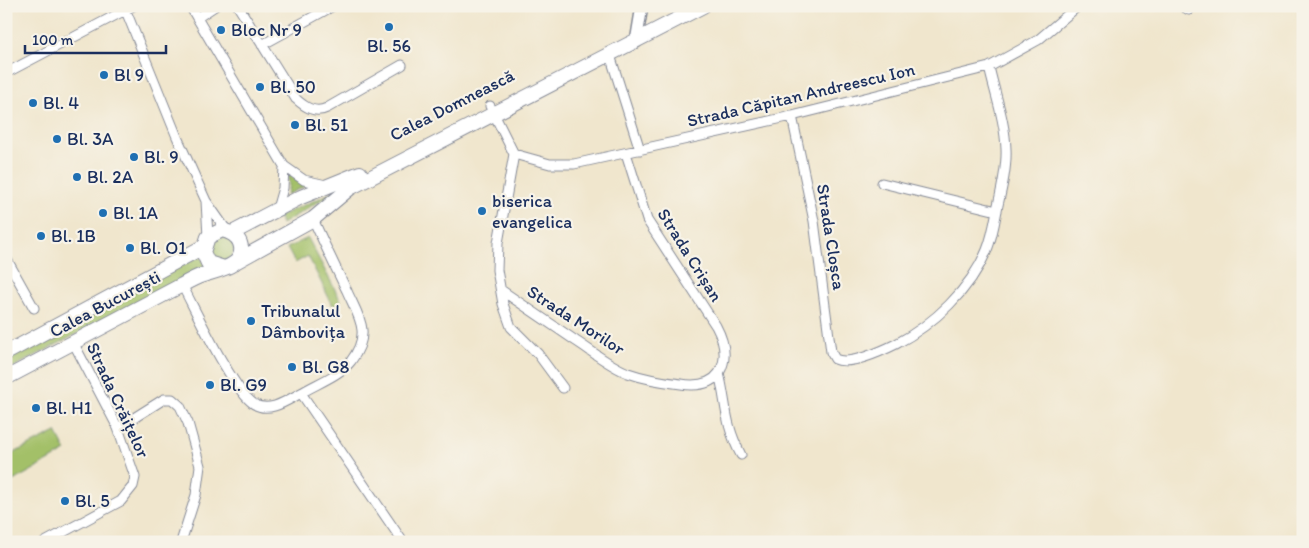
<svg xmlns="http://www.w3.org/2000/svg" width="1309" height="548" viewBox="0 0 1309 548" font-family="Itim,sans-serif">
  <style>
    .green { fill: #a3c068; stroke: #5f7863 }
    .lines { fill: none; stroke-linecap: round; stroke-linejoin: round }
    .minor-casing { stroke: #868a96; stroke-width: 11 }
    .tertiary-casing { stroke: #868a96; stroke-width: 14 }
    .primary-casing { stroke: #868a96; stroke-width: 16 }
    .minor { stroke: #fff; stroke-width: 9 }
    .tertiary { stroke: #fff; stroke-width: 11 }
    .primary { stroke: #fff; stroke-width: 14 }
    .poi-dot { fill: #1f6fb2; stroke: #f7f3e8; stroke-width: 2 }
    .labels { text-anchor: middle; stroke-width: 4.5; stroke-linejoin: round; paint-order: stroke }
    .poi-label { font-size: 18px; fill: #1b2f5e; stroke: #f7f3e8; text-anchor: start }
    .street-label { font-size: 18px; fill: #1b2f5e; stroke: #f7f3e8 }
  </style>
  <rect width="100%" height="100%" fill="#f7f3e8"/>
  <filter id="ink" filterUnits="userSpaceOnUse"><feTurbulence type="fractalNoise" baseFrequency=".02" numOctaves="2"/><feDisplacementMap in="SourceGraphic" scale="10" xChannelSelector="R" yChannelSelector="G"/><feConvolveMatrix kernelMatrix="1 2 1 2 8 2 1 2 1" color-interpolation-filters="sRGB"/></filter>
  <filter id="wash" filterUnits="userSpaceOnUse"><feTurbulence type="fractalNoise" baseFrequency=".0096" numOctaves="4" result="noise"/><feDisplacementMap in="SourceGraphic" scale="20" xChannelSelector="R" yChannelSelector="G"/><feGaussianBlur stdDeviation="1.12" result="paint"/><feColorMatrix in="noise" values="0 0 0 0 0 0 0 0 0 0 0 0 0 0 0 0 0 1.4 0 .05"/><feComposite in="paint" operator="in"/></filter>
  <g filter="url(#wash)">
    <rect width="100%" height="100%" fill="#f0e6cd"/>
    <!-- green -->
    <path class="green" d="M287,173L305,186L287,195L289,184Z
      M336,191L282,224L279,216Z
      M210 249a12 12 0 1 1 24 0a12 12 0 1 1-24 0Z
      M308,238L341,301L336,306L332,304L308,256L295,263L287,248Z
      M200,256L207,266L6,371V359Z
      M56,432L66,451L13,481L6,467V457Z"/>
  </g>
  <g filter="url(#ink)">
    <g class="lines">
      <defs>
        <path id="minor" d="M124,6L177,137L206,201L227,231
          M190,6L284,166L304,180L326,185
          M238,6L296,99C305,107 315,114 327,108L402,65
          M1182,6L1189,10
          M197,18L215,6
          M262,45L333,6
          M610,55L640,150
          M6,73L133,6
          M490,106L514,154L498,243L497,270L503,304L511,327L538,354L563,388
          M792,116L814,221L831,352L835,359C849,366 882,351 896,344C934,324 970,290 987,250C993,235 995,220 998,205C1002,188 1007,167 1006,149C1005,121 995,94 989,67
          M514,154L550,164H574L792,116L989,67L1038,40L1078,6
          M882,183L997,211
          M206,201L208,237
          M277,209L283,188L284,166
          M6,258L34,308
          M182,285C196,311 233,391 254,404C270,414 289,399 303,392C318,383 340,375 351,361C357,353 363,341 362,330C361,317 352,303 347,291C335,267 324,243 313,219
          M501,290C526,307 551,324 576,341C593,352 610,366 628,373C645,379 663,382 681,384C694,386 710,386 719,373C728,358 724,341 716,326L647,220L626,153
          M719,373C727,405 724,423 741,455
          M301,393L403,542
          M118,428L164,399H172L180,406L188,423L200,466L196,495L181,542
          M45,542L121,501L133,486L135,477L118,428L73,342"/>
        <path id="tertiary" d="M636,42L642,6"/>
        <path id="primary" d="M232,233L301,197L360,173
          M237,261L313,219L350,188L703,6
          M6,353L203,247
          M6,378L182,285C189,281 196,277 203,275C218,270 248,266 240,243C237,235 230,232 222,230L208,237L203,252L208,263L224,268"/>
      </defs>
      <!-- minor casing -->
      <use href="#minor" class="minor-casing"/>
      <!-- tertiary casing -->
      <use href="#tertiary" class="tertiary-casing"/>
      <!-- primary casing -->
      <use href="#primary" class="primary-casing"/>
      <!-- minor -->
      <use href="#minor" class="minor"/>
      <!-- tertiary -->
      <use href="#tertiary" class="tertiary"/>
      <!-- primary -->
      <use href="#primary" class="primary"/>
    </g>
  </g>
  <!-- markers -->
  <g class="poi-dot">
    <circle cx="389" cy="27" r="5"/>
    <circle cx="221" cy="30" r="5"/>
    <circle cx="104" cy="75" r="5"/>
    <circle cx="260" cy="87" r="5"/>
    <circle cx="33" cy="103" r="5"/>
    <circle cx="295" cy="125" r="5"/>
    <circle cx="57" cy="139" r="5"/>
    <circle cx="134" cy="157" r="5"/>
    <circle cx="77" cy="177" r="5"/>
    <circle cx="482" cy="211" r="5"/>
    <circle cx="103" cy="213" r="5"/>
    <circle cx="41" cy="236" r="5"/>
    <circle cx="130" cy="248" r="5"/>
    <circle cx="251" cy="321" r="5"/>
    <circle cx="292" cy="367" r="5"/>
    <circle cx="210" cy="385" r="5"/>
    <circle cx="36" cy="408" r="5"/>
    <circle cx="65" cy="501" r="5"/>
  </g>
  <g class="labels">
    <!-- poi labels -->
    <g class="poi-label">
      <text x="231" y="36">Bloc Nr 9</text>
      <text x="389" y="52" text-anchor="middle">Bl. 56</text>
      <text x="114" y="81">Bl 9</text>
      <text x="270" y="93">Bl. 50</text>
      <text x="43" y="109">Bl. 4</text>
      <text x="305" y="131">Bl. 51</text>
      <text x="67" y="145">Bl. 3A</text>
      <text x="144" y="163">Bl. 9</text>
      <text x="87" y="183">Bl. 2A</text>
      <text x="492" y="207">biserica<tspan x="492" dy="21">evangelica</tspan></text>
      <text x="113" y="219">Bl. 1A</text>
      <text x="51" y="242">Bl. 1B</text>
      <text x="140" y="254">Bl. O1</text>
      <text x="261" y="317">Tribunalul<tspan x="261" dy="21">Dâmbovița</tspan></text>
      <text x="302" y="373">Bl. G8</text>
      <text x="220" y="391">Bl. G9</text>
      <text x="46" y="414">Bl. H1</text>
      <text x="75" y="507">Bl. 5</text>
    </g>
    <!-- street labels -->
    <g class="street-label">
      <text transform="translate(801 95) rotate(-13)" y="6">Strada Căpitan Andreescu Ion</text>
      <text transform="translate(452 105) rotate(-27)" y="6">Calea Domnească</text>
      <text transform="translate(831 237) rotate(81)" y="6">Strada Cloșca</text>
      <text transform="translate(690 255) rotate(58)" y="6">Strada Crișan</text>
      <text transform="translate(105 304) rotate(-28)" y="6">Calea București</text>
      <text transform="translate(576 320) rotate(33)" y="6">Strada Morilor</text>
      <text transform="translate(118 400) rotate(65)" y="6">Strada Crăițelor</text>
    </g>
  </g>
  <!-- margin -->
  <rect width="1309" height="548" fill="none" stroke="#f7f3e8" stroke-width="25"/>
  <!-- scale -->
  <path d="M25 45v8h141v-8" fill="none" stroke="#1b2f5e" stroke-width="2.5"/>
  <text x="32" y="45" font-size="15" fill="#1b2f5e" stroke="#f7f3e8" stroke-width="4" paint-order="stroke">100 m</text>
</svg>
